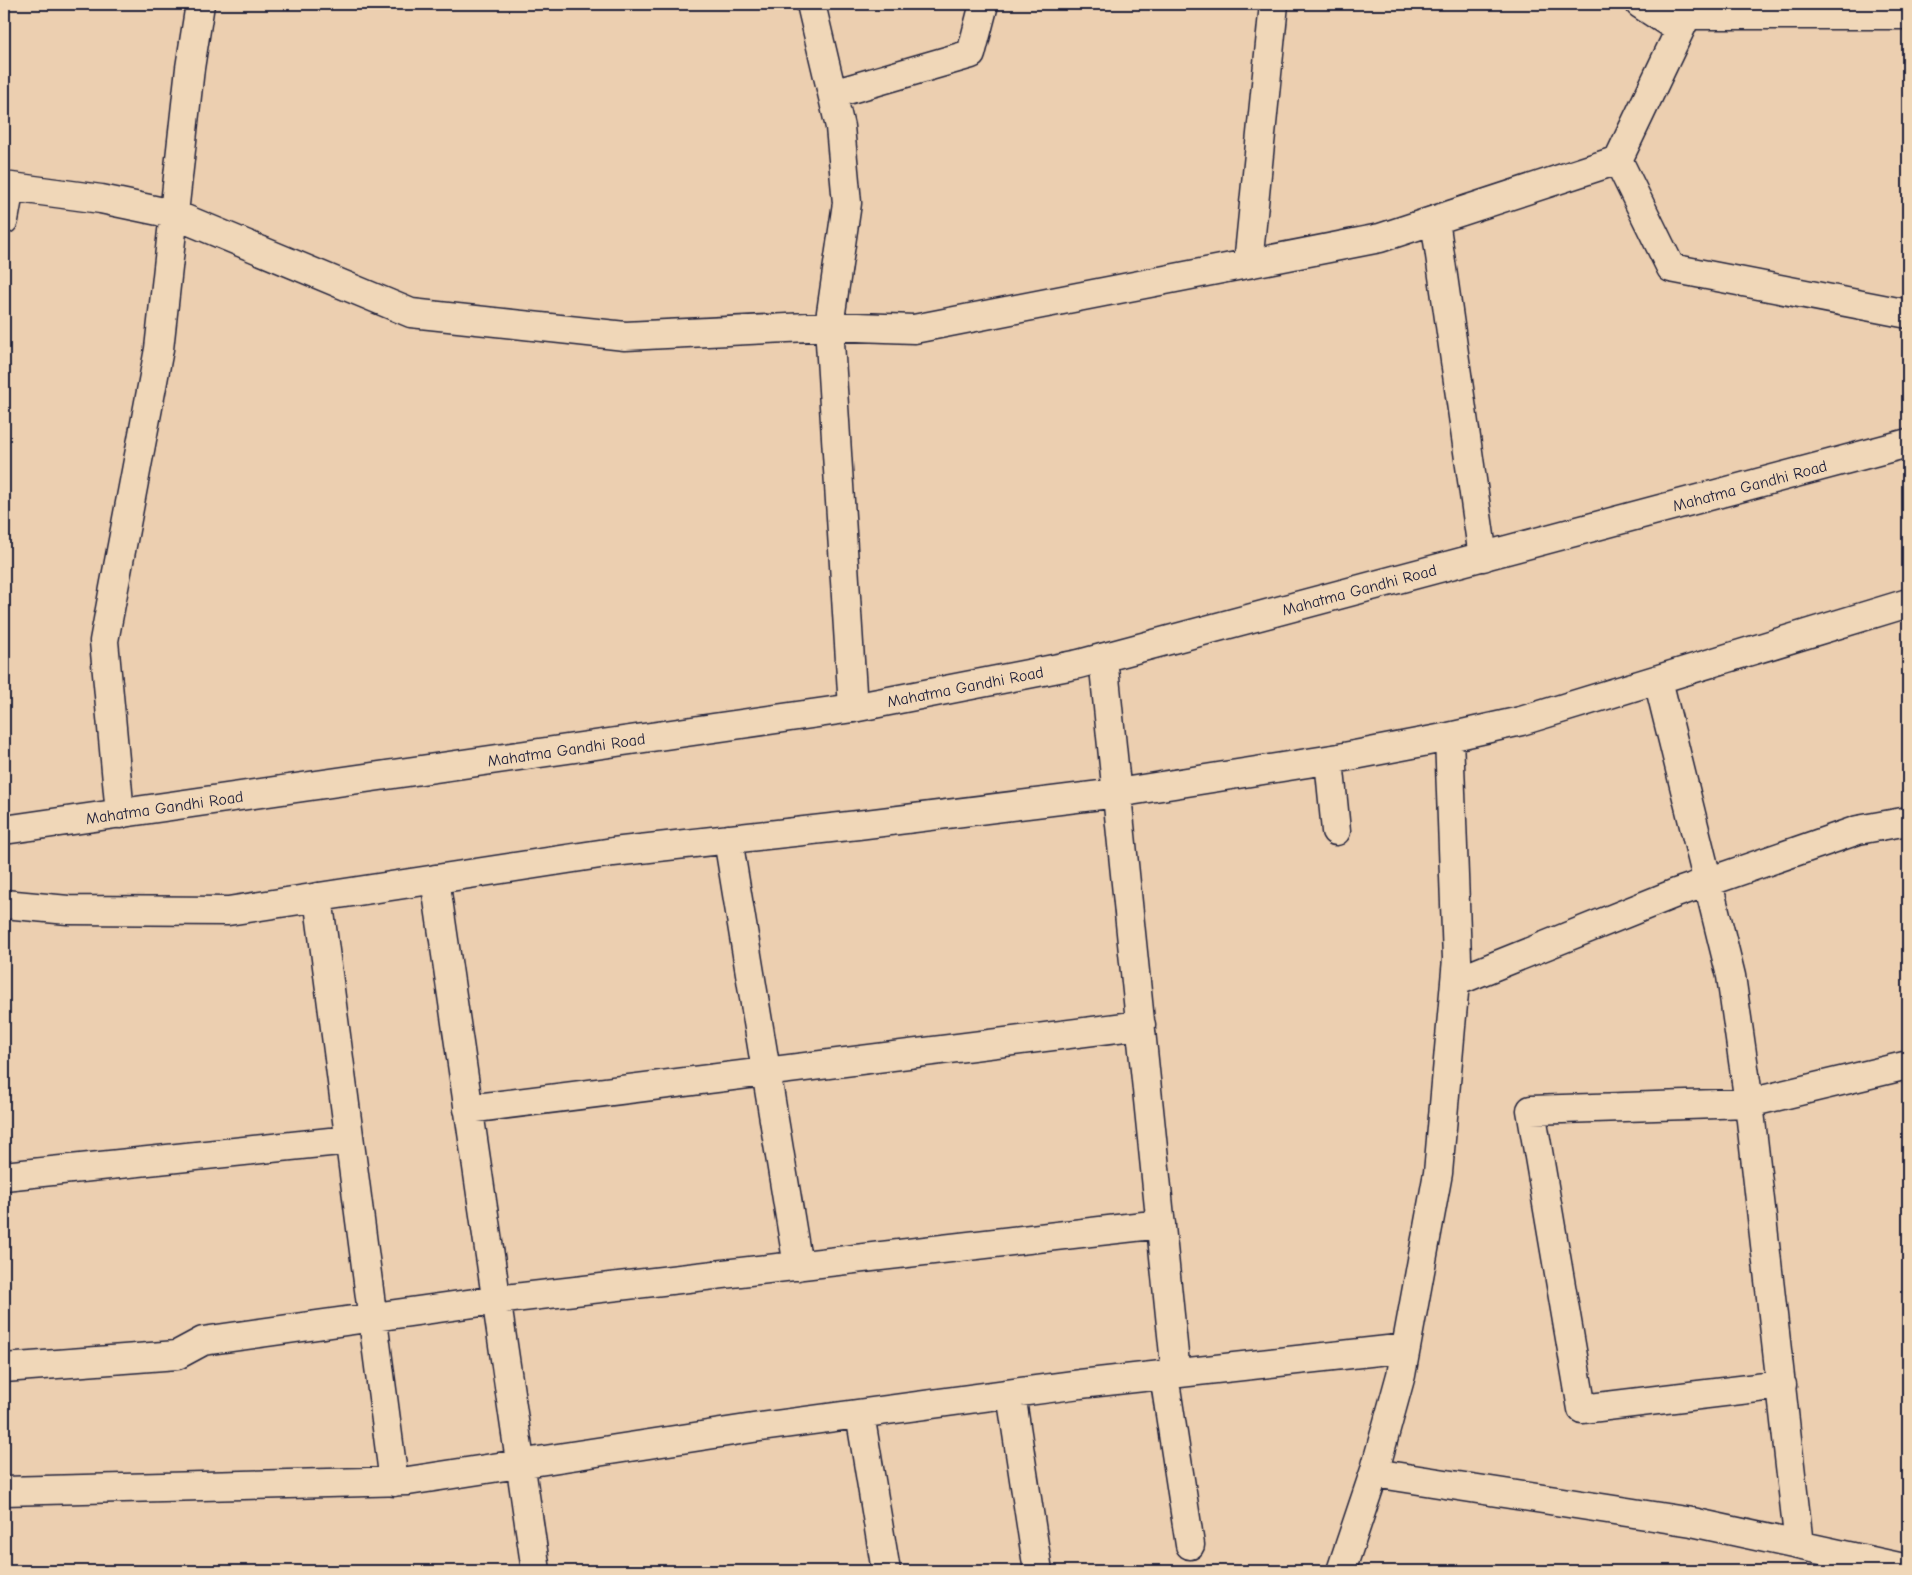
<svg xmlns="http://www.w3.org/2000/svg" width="1912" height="1575" viewBox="0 0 1912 1575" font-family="'Comic Neue',sans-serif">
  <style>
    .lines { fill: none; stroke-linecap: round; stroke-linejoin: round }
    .street-casing { stroke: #22223b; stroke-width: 31 }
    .secondary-casing { stroke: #22223b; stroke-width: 31 }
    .street { stroke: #f0d7b8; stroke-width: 28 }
    .secondary { stroke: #f0d7b8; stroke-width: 28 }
    .labels { text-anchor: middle; stroke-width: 5; stroke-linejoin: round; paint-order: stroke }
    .street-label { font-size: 16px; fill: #22223b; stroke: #f0d7b8 }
  </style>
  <rect width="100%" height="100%" fill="#eccfb0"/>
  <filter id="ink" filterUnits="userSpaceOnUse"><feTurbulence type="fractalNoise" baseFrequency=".02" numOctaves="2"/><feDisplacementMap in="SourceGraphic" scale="10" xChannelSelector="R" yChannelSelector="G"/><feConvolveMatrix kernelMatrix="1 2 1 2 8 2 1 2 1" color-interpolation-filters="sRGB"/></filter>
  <g filter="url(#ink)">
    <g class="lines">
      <defs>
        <path id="street" d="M811,4L840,127L847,203L829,326L853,708
          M1640,4L1680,30
          M833,94L971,54L984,4
          M1618,160L1671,268L1908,314
          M4,186L101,199L173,214L411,313L625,336L829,326L914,329L1380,238L1618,160L1687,15H1908
          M4,220L10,187
          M1435,220L1483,557
          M1248,264L1274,4
          M1103,658L1176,1374
          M1658,680L1731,976L1749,1103L1799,1545
          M1329,760L1336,831
          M120,814L104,641L159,349L190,68L200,4
          M728,839L798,1266
          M435,879L536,1571
          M318,897L394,1482
          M4,904L68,910L228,911L613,852L858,825L1117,793L1339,758L1449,737L1521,721L1908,603
          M1455,982L1676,893L1858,830L1908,821
          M468,1109L1141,1025
          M4,1176L349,1140
          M4,1368L177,1355L203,1341L496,1300L1161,1224
          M1164,1375L1190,1545
          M1782,1385L1582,1409L1531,1110L1749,1103L1908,1065
          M1011,1394L1038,1571
          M860,1414L886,1571
          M1374,1473L1692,1522L1908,1569
          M4,1491L408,1481L753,1428L1080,1384L1406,1348
          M1341,1571L1374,1473L1401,1375L1438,1173L1457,959L1449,737"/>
        <g id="secondary">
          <path id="s1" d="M4,830L853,708L1079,664L1908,443"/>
        </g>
      </defs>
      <!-- street casing -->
      <use href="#street" class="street-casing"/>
      <!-- secondary casing -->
      <use href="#secondary" class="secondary-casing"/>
      <!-- street -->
      <use href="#street" class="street"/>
      <!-- secondary -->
      <use href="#secondary" class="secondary"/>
    </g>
  </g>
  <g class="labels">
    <!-- street labels -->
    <g class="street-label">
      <text dy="6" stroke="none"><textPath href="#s1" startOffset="1782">Mahatma Gandhi Road</textPath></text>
      <text dy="6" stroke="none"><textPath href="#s1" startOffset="1378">Mahatma Gandhi Road</textPath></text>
      <text dy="6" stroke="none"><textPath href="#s1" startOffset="972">Mahatma Gandhi Road</textPath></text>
      <text dy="6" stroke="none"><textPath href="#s1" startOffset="568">Mahatma Gandhi Road</textPath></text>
      <text dy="6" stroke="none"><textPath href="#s1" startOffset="162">Mahatma Gandhi Road</textPath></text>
    </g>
  </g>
  <!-- margin -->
  <rect width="1912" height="1575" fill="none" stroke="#f0d7b8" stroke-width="20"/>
  <rect x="10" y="10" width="1892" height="1555" fill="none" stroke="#22223b" stroke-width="2" filter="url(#ink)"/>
</svg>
